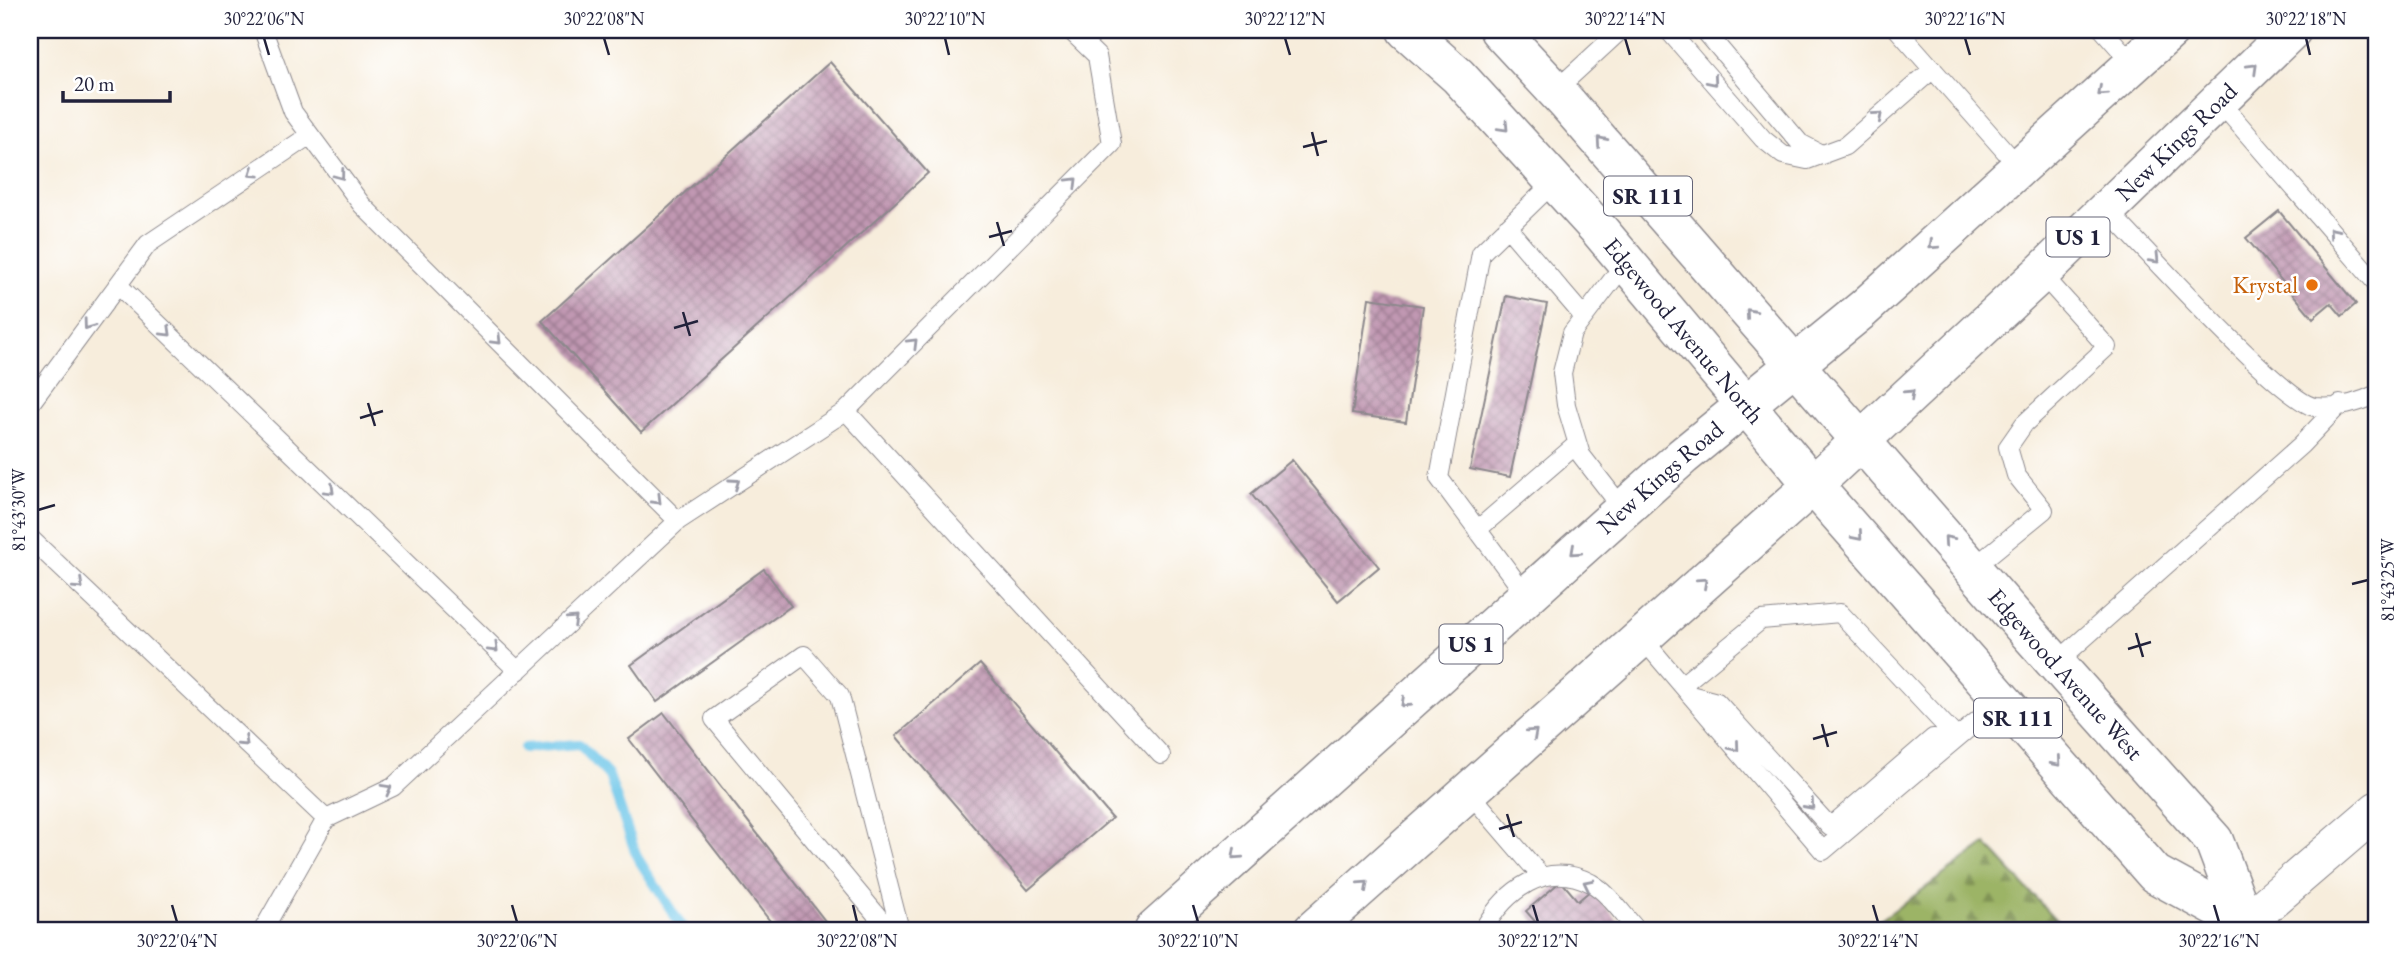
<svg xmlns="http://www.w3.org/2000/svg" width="2407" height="960" viewBox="0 0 2407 960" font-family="'EB Garamond',serif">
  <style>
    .forest { fill: url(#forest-firs); stroke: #5f6b50; stroke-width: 2 }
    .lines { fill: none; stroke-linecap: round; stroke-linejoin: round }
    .stream { stroke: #6ac5e8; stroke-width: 10 }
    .building { fill: url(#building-cross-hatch) }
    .service-casing { stroke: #8c888c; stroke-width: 20 }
    .minor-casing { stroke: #8c888c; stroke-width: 39 }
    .primary-casing { stroke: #8c888c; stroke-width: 41 }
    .trunk-casing { stroke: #8c888c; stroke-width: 41 }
    .service { stroke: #fff; stroke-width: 18 }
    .minor { stroke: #fff; stroke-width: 37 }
    .primary { stroke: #fff; stroke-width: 38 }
    .trunk { stroke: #fff; stroke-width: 38 }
    .oneway { stroke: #9c9ca7 }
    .ticks { fill: none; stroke: #22223b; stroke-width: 2.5 }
    .food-dot { fill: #e8710a; stroke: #fff; stroke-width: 2.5 }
    .labels { text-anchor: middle; stroke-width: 5; stroke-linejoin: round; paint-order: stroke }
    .shield { fill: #fff; stroke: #646476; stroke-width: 2 }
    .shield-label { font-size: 23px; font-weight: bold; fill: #22223b }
    .street-label { font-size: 24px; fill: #22223b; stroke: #fff }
    .food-label { font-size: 24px; fill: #c56008; stroke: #fff; text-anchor: end }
    .neatline { fill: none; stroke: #22223b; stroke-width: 2.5 }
    .ticks-label { font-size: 18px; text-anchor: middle; fill: #22223b }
  </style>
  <defs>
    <pattern id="forest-firs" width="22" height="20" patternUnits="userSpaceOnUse" patternTransform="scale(1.75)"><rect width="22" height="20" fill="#9cb466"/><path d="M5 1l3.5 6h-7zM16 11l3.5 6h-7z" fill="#7f9255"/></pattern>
    <pattern id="building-cross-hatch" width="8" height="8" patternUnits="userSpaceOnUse" patternTransform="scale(1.75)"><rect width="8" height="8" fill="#c198b2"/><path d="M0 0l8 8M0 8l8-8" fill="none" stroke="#9c7c92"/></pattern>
  </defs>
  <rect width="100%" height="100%" fill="#fff"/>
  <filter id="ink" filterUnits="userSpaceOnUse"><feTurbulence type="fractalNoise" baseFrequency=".0143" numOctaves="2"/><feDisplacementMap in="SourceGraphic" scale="14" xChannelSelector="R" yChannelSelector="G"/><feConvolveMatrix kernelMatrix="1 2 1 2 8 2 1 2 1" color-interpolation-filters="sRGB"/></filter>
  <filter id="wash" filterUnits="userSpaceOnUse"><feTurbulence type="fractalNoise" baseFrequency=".00686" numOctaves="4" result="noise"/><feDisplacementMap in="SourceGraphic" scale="28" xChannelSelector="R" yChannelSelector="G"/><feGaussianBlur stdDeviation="1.57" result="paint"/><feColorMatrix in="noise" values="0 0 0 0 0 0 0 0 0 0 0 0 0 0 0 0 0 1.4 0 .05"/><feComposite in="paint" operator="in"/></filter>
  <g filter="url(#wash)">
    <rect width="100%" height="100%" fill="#f7eddc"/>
    <!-- forest -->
    <path class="forest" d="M1986,844L2065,930L1868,929Z"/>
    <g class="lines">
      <!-- stream -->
      <path class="stream" d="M524,748L579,744L609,776L637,857L684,930"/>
    </g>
    <g id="blocks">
      <!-- building -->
      <path class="building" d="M830,62L928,173L641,432L542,321Z
        M2279,211L2356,304L2342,316L2331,303L2313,318L2246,238Z
        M1506,296L1547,304L1510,477L1470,469Z
        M1369,298L1423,306L1406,422L1352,414Z
        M1292,460L1379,567L1338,601L1251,494Z
        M764,569L791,606L657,702L631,665Z
        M980,664L1112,818L1028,890L896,736Z
        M664,713L832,930H777L629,739Z
        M1561,881L1578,901L1591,890L1626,930H1534L1539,926L1526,911Z"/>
    </g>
  </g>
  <g filter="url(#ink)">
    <use href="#blocks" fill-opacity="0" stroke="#8c888c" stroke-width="2"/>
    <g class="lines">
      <defs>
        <path id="service" d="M263,30L293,112L362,205L678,521
          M1668,30L1763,139L1783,155L1807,160L1845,146L1933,69
          M1704,30L1800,143L1823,155
          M1898,30L2019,167
          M2103,30L2133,64
          M1556,90L1621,30
          M2219,101L2377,284
          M2107,210C2139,242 2283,403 2315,407C2336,409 2359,403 2377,394
          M1507,227L1584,317
          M118,285L518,671
          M30,404L148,244L310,135
          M846,411L1161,755
          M1623,509L1581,455L1566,405L1562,373L1572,333L1626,262
          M1477,530L1577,444
          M30,538L326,819
          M1973,568L2044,510L2016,475L2008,447L2024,424L2107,347L2041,273
          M1526,595L1439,478L1481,253L1555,181
          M1641,637L1823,851L2002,700
          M2056,663L2301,445L2340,404
          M1682,685L1761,620L1840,613L1957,738
          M1690,695L1717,702L1830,827L1933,738L1952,741
          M1468,791L1541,876
          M263,930L326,819L393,787L678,521L846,411L1112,144L1097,56L1070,30
          M889,930L714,719L804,655L840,696L900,930
          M1483,930C1505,891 1545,859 1591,883C1609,893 1623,915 1637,930"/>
        <path id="minor" d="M2245,923L2377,810"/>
        <g id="primary">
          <path id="s1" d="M1406,30L1458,76L1600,231L1813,485L2155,874L2245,923L2251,930"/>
          <path id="s2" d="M1499,30L1566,102L2025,629L2214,841L2245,923"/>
        </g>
        <g id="trunk">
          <path id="s3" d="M1154,930L1683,456L1863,309L2171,30"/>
          <path id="s4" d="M1313,930L1813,485L2041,273L2292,30"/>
        </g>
      </defs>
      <!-- service casing -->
      <use href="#service" class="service-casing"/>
      <!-- minor casing -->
      <use href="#minor" class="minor-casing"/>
      <!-- primary casing -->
      <use href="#primary" class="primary-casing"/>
      <!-- trunk casing -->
      <use href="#trunk" class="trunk-casing"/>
      <!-- service -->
      <use href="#service" class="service"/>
      <!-- minor -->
      <use href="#minor" class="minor"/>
      <!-- primary -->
      <use href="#primary" class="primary"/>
      <!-- trunk -->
      <use href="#trunk" class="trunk"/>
    </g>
    <!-- one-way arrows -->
    <defs><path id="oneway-chevron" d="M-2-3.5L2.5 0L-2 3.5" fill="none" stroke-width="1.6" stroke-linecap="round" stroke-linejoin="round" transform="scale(1.75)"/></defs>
    <g class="oneway">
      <use href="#oneway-chevron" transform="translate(2253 68) rotate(-44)"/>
      <use href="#oneway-chevron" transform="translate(1713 81) rotate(49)"/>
      <use href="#oneway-chevron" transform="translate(2102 92) rotate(138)"/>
      <use href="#oneway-chevron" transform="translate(1878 116) rotate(-41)"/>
      <use href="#oneway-chevron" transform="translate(1504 127) rotate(47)"/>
      <use href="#oneway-chevron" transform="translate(1601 141) rotate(-131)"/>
      <use href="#oneway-chevron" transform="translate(253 173) rotate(146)"/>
      <use href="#oneway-chevron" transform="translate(340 175) rotate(53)"/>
      <use href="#oneway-chevron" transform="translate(1073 182) rotate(-45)"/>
      <use href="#oneway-chevron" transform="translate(2333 232) rotate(-131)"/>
      <use href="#oneway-chevron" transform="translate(1933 245) rotate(138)"/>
      <use href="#oneway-chevron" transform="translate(2155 259) rotate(46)"/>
      <use href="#oneway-chevron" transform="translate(1750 313) rotate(-131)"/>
      <use href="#oneway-chevron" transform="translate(88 325) rotate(126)"/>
      <use href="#oneway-chevron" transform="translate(167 332) rotate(44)"/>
      <use href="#oneway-chevron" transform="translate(497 340) rotate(45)"/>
      <use href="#oneway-chevron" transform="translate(913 343) rotate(-45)"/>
      <use href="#oneway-chevron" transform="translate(1910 394) rotate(-43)"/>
      <use href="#oneway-chevron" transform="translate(735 483) rotate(-35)"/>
      <use href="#oneway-chevron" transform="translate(330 490) rotate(44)"/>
      <use href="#oneway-chevron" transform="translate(657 500) rotate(45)"/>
      <use href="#oneway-chevron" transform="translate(1858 536) rotate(49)"/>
      <use href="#oneway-chevron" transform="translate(1948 540) rotate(-131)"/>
      <use href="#oneway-chevron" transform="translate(1575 551) rotate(138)"/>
      <use href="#oneway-chevron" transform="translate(1703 582) rotate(-42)"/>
      <use href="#oneway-chevron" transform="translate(79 585) rotate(43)"/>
      <use href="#oneway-chevron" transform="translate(573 620) rotate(-43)"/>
      <use href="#oneway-chevron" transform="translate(494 648) rotate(44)"/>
      <use href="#oneway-chevron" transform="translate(1405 703) rotate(138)"/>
      <use href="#oneway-chevron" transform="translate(1533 733) rotate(-42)"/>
      <use href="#oneway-chevron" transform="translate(244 742) rotate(43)"/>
      <use href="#oneway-chevron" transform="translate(1735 747) rotate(50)"/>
      <use href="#oneway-chevron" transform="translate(2057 762) rotate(49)"/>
      <use href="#oneway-chevron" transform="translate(387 789) rotate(-29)"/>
      <use href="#oneway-chevron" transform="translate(1810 805) rotate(48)"/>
      <use href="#oneway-chevron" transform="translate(1236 855) rotate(138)"/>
      <use href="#oneway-chevron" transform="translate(1588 884) rotate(-154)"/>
      <use href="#oneway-chevron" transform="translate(1364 885) rotate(-42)"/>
    </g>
  </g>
  <!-- ticks -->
  <path class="ticks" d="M264,38L269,55M604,38L609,55M945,38L949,55M1285,38L1290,55M1625,38L1630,55M1965,38L1970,55M2306,38L2310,55M1312,132L1318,156M1303,147L1327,141M997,222L1004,246M989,237L1012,231M683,312L690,336M674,328L698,321M368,403L375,426M360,418L383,411M38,510L55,505M2352,584L2368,580M2136,633L2143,657M2128,649L2151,642M1822,724L1828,747M1813,739L1837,732M1507,814L1514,837M1499,829L1522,822M172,905L177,922M512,905L517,922M853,905L857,922M1193,905L1198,922M1533,905L1538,922M1873,905L1878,922M2214,905L2219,922"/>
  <!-- markers -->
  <circle class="food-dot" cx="2312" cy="285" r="7"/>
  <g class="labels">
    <!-- shield labels -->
    <g class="shield">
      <rect x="1604" y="176.5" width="88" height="39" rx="5"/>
      <rect x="2046.5" y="217.5" width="63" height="39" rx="5"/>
      <rect x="1439.5" y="624.5" width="63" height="39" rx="5"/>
      <rect x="1974" y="698.5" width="88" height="39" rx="5"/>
    </g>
    <g class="shield-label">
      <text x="1648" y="204">SR 111</text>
      <text x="2078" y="245">US 1</text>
      <text x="1471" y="652">US 1</text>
      <text x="2018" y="726">SR 111</text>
    </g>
    <!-- street labels -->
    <g class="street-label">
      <text dy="8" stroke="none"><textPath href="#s4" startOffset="1169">New Kings Road</textPath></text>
      <text dy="8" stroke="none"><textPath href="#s1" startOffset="410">Edgewood Avenue North</textPath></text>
      <text dy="8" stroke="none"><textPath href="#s3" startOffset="679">New Kings Road</textPath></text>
      <text dy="8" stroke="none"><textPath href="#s2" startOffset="858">Edgewood Avenue West</textPath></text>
    </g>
    <!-- food labels -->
    <g class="food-label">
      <text x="2298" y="293">Krystal</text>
    </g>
  </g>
  <!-- margin -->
  <rect width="2407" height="960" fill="none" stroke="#fff" stroke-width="77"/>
  <!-- scale -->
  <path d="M63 91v10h107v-10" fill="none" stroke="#22223b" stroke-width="3.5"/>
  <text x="74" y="91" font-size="21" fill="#22223b" stroke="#ffffff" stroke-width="5" paint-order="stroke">20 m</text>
  <rect x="38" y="38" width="2330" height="884" class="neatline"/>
  <g class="ticks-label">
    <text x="264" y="25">30°22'06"N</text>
    <text x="604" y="25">30°22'08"N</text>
    <text x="945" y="25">30°22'10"N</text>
    <text x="1285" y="25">30°22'12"N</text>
    <text x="1625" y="25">30°22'14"N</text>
    <text x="1965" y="25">30°22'16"N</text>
    <text x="2306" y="25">30°22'18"N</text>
    <text transform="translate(19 510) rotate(-90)" y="6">81°43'30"W</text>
    <text transform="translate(2388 580) rotate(-90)" y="6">81°43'25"W</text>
    <text x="177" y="947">30°22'04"N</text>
    <text x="517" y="947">30°22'06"N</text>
    <text x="857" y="947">30°22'08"N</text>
    <text x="1198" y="947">30°22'10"N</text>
    <text x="1538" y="947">30°22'12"N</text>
    <text x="1878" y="947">30°22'14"N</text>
    <text x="2219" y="947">30°22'16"N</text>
  </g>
</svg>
